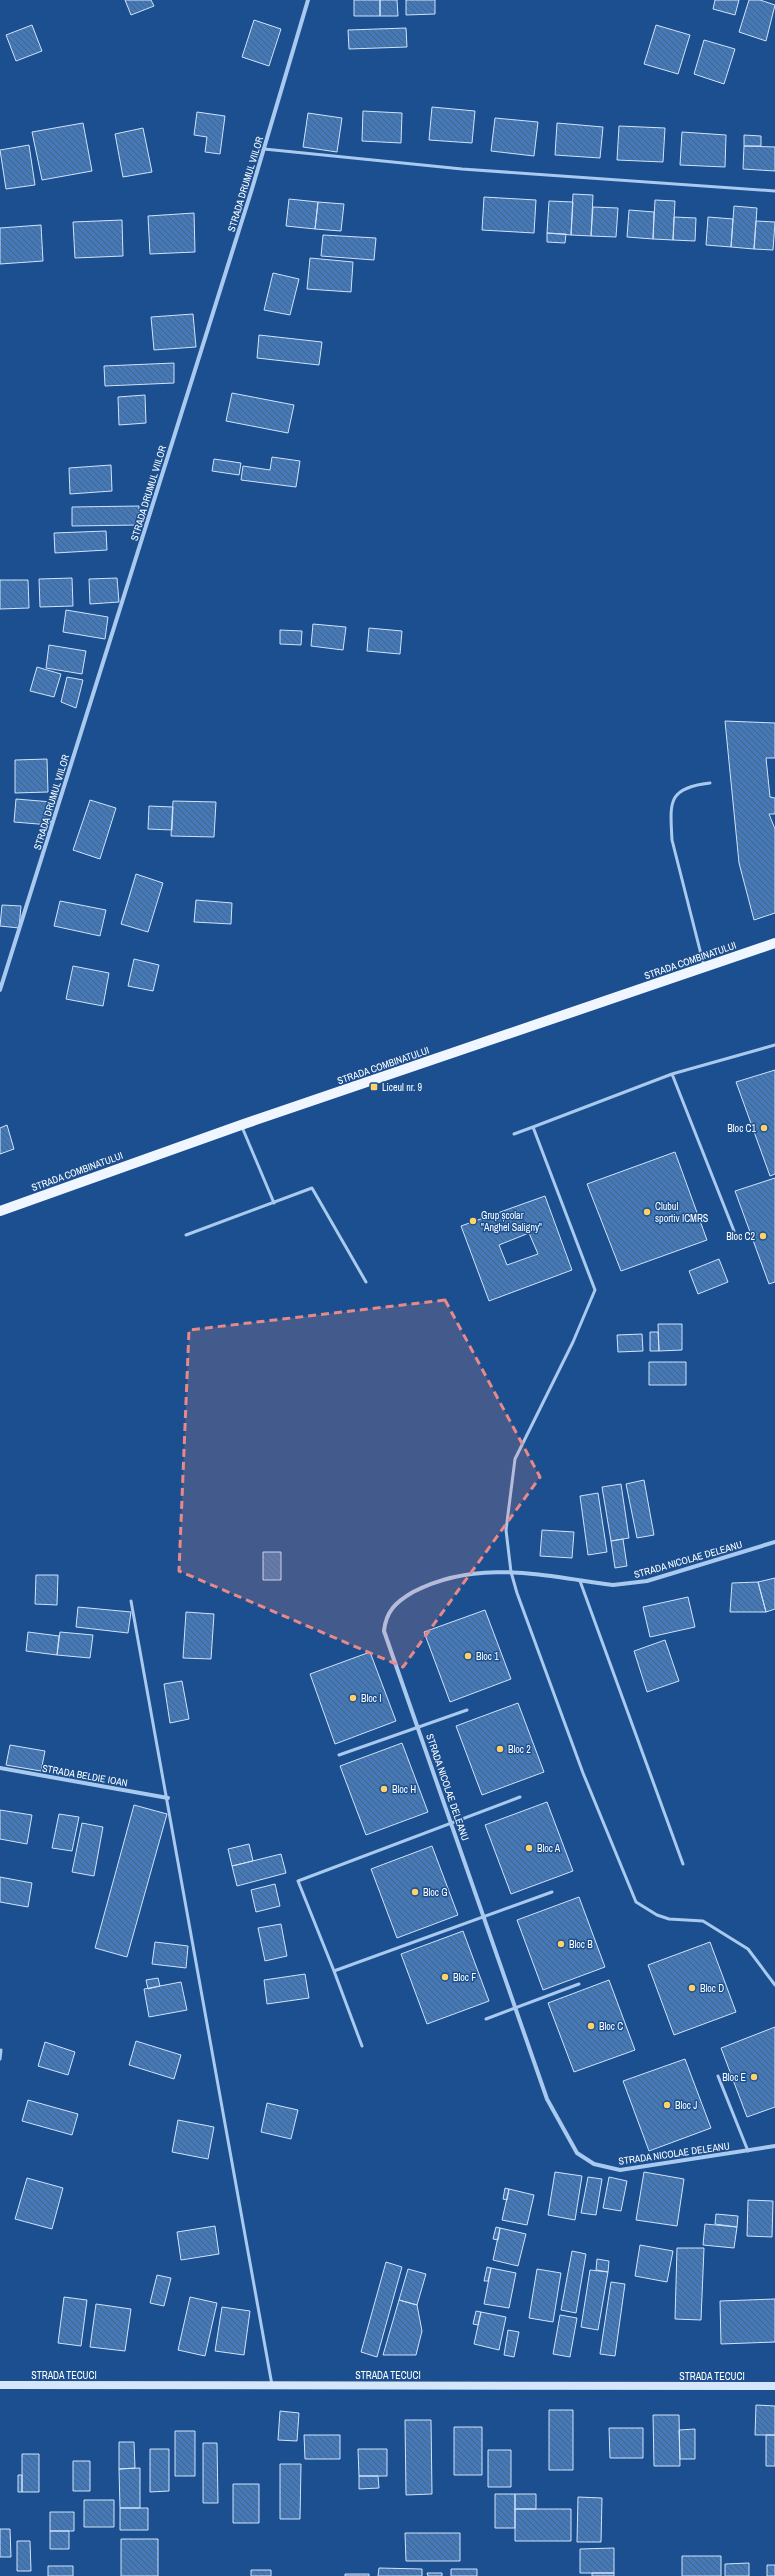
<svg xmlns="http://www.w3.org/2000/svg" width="775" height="2576" viewBox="0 0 775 2576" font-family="'Archivo Narrow',sans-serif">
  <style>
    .building { fill: url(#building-back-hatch); stroke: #cfe3fa; fill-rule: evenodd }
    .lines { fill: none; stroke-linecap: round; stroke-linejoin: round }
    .lane { stroke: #a9c9ee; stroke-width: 3 }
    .street { stroke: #a9c9ee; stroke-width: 4 }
    .secondary { stroke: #d6e6fa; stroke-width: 8 }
    .primary { stroke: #f0f6ff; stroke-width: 10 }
    .marked { fill: #e88989; fill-opacity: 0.2; stroke: #e88989; stroke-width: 3; stroke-dasharray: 8 5; stroke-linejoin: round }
    .poi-dot { fill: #ffd166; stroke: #1b4f8f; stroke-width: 1.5 }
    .labels { text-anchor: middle; stroke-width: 3; stroke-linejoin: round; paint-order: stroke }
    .street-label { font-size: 10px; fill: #fff; stroke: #1b4f8f }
    .poi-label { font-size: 10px; fill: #fff; stroke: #1b4f8f; text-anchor: start }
  </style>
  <defs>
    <pattern id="building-back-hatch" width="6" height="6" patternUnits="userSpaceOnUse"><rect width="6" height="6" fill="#4478b7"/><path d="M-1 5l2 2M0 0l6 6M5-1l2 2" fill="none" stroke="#486282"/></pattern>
  </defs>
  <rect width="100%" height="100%" fill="#1b4f8f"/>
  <!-- building -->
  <path class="building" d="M125,0H151L154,6L131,15Z
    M354,0H380V16H354Z
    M380,0H397L398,16H380Z
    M406,0H435V14L406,15Z
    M715,0H739L735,15L713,9Z
    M749,0H760L775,5L766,41L739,32Z
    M254,20L281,29L269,66L242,57Z
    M32,25L42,51L16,61L6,35Z
    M656,25L690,35L678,74L644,64Z
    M406,28L407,47L349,49L348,30Z
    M704,40L735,49L724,84L694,74Z
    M432,107L475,111L472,143L429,140Z
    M363,111L402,113L401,143L362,141Z
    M197,112L225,116L220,154L205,152L207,137L194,135Z
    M308,113L342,118L337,152L303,147Z
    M495,118L538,122L534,156L491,151Z
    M83,123L92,171L42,180L32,132Z
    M557,123L603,127L600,158L555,155Z
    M619,126L665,128L663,162L617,160Z
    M143,128L152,172L123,177L115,134Z
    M682,132L726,135L725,167L680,165Z
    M744,135L761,136V146H744Z
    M29,145L35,185L6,189L0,150Z
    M744,146L775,147V171L743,169Z
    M573,194L593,195L591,236L571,235Z
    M484,197L536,200L534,233L482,230Z
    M289,199L318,202L315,229L286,226Z
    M655,200L675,201L673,240L653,239Z
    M549,201L573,202L571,235L547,233Z
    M318,202L344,204L341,231L315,229Z
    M734,206L757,208L754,249L731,247Z
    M593,207L618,208L616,237L591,236Z
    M629,210L654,212L653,239L627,237Z
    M194,213L195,252L150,254L148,216Z
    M674,217L696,218L695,241L673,240Z
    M708,217L733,219L731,247L706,245Z
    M122,220L123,256L75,258L73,222Z
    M756,221L775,222L773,250L754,249Z
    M41,225L43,261L0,264V228Z
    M547,233L566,234L565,243L547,242Z
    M323,235L376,238L374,260L321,256Z
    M310,258L353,262L351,292L307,289Z
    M273,273L299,279L290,315L264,310Z
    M193,314L196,347L154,350L151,317Z
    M259,335L322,342L319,365L257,358Z
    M174,363V383L105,386L104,366Z
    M232,393L294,405L288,433L226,421Z
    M145,395L146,423L119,425L118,397Z
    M272,457L300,461L296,487L241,480L243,466L270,470Z
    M214,459L241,463L239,475L212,471Z
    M111,465L112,491L70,494L69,468Z
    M139,506V525L72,526V507Z
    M106,531L107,550L55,553L54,533Z
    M72,578L73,606L40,607L39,579Z
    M117,578L119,602L90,604L89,579Z
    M0,580H28L29,608L0,609Z
    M66,610L108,617L105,639L63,632Z
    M313,624L346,627L343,650L311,646Z
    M369,628L402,631L400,654L367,651Z
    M280,630L302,631L301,645L280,644Z
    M49,645L86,651L82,674L46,668Z
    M37,667L61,674L54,697L30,691Z
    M67,677L83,680L76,708L61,702Z
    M725,721L775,723V758H766L770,797L775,798V814H769L775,829V913L754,920L739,863Z
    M47,759L48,792L15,793V760Z
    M16,799L52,802L50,825L14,822Z
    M90,800L116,808L100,859L73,850Z
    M173,801L216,802L214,837L171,836Z
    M149,806L173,807L172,830L148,829Z
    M136,874L163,883L148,932L121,924Z
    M196,900L232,903L231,924L194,922Z
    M60,901L106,910L100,936L54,926Z
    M2,905L21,906L19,928L0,926Z
    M134,959L159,965L153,991L128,986Z
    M73,966L109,973L103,1006L66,999Z
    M775,1070V1174L770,1176L736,1082Z
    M7,1125L14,1149L0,1154V1128Z
    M675,1152L707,1240L621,1271L587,1184Z
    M775,1178V1282L769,1284L735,1191Z
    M545,1196L572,1270L489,1301L461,1226ZM529,1233L538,1254L507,1265L499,1245Z
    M719,1259L728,1282L698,1294L689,1271Z
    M658,1324H682V1350L659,1351Z
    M650,1332H658L659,1351H650Z
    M642,1334L643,1351L618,1352L617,1335Z
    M649,1362H686V1385H649Z
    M644,1480L654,1535L637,1538L626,1484Z
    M621,1484L629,1538L611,1541L602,1487Z
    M598,1493L607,1552L588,1555L580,1496Z
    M542,1530L574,1532L572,1558L540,1556Z
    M623,1539L627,1566L615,1568L611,1541Z
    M263,1552H281V1580H263Z
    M36,1575H58L57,1605L35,1604Z
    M775,1578V1609L766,1612L758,1582Z
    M758,1582L766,1612H730L732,1583Z
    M688,1597L695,1627L650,1637L643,1607Z
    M78,1607L131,1612L128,1633L76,1627Z
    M485,1610L511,1679L450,1702L424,1632Z
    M186,1612L214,1614L211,1659L183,1658Z
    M28,1632L59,1636L57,1655L26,1651Z
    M60,1632L93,1635L90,1658L57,1655Z
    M665,1640L679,1681L647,1692L634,1651Z
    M370,1652L396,1721L335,1744L310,1674Z
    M182,1681L189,1719L170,1723L164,1684Z
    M518,1703L544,1772L482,1795L456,1726Z
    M402,1743L428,1812L366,1835L340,1766Z
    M10,1745L45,1751L41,1771L6,1765Z
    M547,1802L573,1871L511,1894L485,1825Z
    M134,1805L167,1814L127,1957L95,1948Z
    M0,1810L32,1815L27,1844L0,1839Z
    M59,1814L79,1817L72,1851L52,1848Z
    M82,1823L103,1827L94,1876L72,1872Z
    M249,1844L253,1861L232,1866L228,1849Z
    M432,1846L458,1915L397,1938L371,1869Z
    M281,1854L286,1873L237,1886L232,1866Z
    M0,1877L32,1883L28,1907L0,1902Z
    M275,1884L280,1906L256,1912L251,1890Z
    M579,1897L605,1967L543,1990L517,1920Z
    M281,1924L287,1956L265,1961L258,1928Z
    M463,1931L489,2001L427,2024L401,1954Z
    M155,1942L188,1946L186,1968L152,1964Z
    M710,1942L736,2012L674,2035L648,1965Z
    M305,1974L309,1998L267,2004L264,1980Z
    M158,1978L160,1986L148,1989L146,1980Z
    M609,1980L635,2050L574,2072L548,2003Z
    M181,1982L187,2010L149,2017L144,1989Z
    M775,2027V2107L747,2117L721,2048Z
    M136,2041L181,2055L174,2079L129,2065Z
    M45,2042L75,2052L68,2075L38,2066Z
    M685,2059L711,2128L649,2151L623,2081Z
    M28,2100L78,2114L72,2135L22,2121Z
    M267,2103L298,2110L291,2139L261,2132Z
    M178,2120L214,2127L208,2159L172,2152Z
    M555,2172L582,2176L575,2220L548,2215Z
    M644,2172L684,2179L677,2226L636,2220Z
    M588,2177L602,2179L596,2215L581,2213Z
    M609,2177L627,2181L621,2211L603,2208Z
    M27,2178L63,2188L52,2229L15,2219Z
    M505,2188L509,2189L507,2200L503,2199Z
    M509,2189L534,2195L527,2225L502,2220Z
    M748,2200L773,2201L772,2237L747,2236Z
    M716,2214L738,2216L737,2227L715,2224Z
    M705,2224L737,2227L734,2248L703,2245Z
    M215,2226L219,2254L181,2260L177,2232Z
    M496,2227L500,2228L498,2240L493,2239Z
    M500,2228L526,2234L518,2266L493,2260Z
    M640,2245L673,2251L667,2282L635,2276Z
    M677,2248H704L701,2320L675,2319Z
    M572,2251L586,2254L576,2313L561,2310Z
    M597,2259L609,2261L608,2272L596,2270Z
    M386,2262L402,2267L377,2357L361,2352Z
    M487,2267L491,2268L488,2281H484Z
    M491,2268L516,2273L509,2308L484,2304Z
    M408,2269L426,2274L417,2305L399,2300Z
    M537,2269L561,2273L553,2322L529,2318Z
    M590,2270L608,2272L598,2330L581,2327Z
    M157,2275L171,2278L164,2306L150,2303Z
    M611,2282L625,2284L615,2356L600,2354Z
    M64,2297L87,2300L81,2346L58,2343Z
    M190,2297L217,2303L205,2356L178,2350Z
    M775,2299V2342L721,2344L720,2301Z
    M399,2300L417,2305L422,2331L416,2355H383Z
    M96,2304L131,2309L125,2351L90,2347Z
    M222,2307L250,2311L244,2355L215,2351Z
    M476,2311L481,2312L478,2325L473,2324Z
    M481,2312L506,2317L499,2350L474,2344Z
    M560,2315L577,2318L570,2357L553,2354Z
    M508,2330L519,2332L514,2357L504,2355Z
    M756,2405L775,2406V2435H755Z
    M549,2410H573V2470H549Z
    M280,2411L299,2413L297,2441L278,2440Z
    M653,2415H679L680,2466H654Z
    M405,2420H431L432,2494L406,2495Z
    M454,2427H482V2475H454Z
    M609,2428H643V2458H610Z
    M695,2429V2459H680L679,2430Z
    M175,2431H195V2476H175Z
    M304,2435H340V2459H305Z
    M766,2435H775V2466H766Z
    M119,2442H134L135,2468L119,2469Z
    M203,2443H217L218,2503H203Z
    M150,2449H169V2491L150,2492Z
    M358,2449H387V2476H359Z
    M488,2450H511V2487H488Z
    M22,2454H39V2492H22Z
    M73,2461H90V2491H73Z
    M280,2464H301L300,2519H280Z
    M140,2468V2508H120L119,2469Z
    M18,2475H22V2492H18Z
    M359,2476H378L379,2488L359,2489Z
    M233,2484H259V2523H233Z
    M495,2494H515V2528H495Z
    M515,2494H536V2509H515Z
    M578,2497L602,2498L601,2542H577Z
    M84,2500H114V2527H84Z
    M120,2508H148V2530H120Z
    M515,2509H571V2541H515Z
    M50,2512H74V2531H50Z
    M0,2529H10L11,2557H0Z
    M50,2531H69V2549H50Z
    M405,2533H460V2561H406Z
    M121,2539H158V2576H121Z
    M17,2541H30L31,2571H17Z
    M614,2548V2573H580V2549Z
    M682,2556H721V2576H682Z
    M749,2563V2576H725V2564Z
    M767,2565H775V2576H767Z
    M48,2566H73V2576H48Z
    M379,2568L422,2569V2576H378Z
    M451,2569H477V2576H451Z
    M251,2570H271V2576H251Z
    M427,2573H442V2576H428Z
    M592,2573H614V2576H592Z
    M345,2574H369V2576H345Z"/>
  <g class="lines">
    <!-- lane -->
    <path class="lane" d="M264,149L462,169L775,191
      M704,966L672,840C670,802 667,788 710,783
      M672,1074L734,1231
      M242,1127L274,1203
      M533,1127L672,1074L775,1045
      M514,1134L533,1127L595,1290L573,1342L515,1459L506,1530L511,1572L517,1593L583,1773L636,1902L657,1915L669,1919L703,1921L748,1949L775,1985
      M186,1235L312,1188L366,1282
      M580,1581L683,1864
      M131,1601L272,2385
      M339,1755L467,1710
      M520,1797L298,1881L334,1971L552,1892
      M334,1971L362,2046
      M486,2019L579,1984
      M0,2059L1,2050
      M718,2076L748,2151"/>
    <!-- street -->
    <path class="street" d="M0,990L251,192L308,0
      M775,1542L647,1581L613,1585C544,1576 478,1558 413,1592C396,1602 386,1611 384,1631L547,2099L577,2153L594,2164L620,2170L775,2146
      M0,1768L168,1798"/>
    <!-- secondary -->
    <path class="secondary" d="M0,2385L775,2386"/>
    <!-- primary -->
    <path class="primary" d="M0,1211L241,1125L775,943"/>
  </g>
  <!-- marked area -->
  <path class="marked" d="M445,1300L540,1477L403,1667L179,1571L189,1330Z"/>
  <!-- markers -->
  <g class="poi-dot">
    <rect x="370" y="1083" width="8" height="8" rx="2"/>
    <circle cx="764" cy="1128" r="4"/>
    <circle cx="647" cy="1212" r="4"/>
    <circle cx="473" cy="1221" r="4"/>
    <circle cx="763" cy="1236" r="4"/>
    <circle cx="468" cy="1656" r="4"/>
    <circle cx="353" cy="1698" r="4"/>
    <circle cx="500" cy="1749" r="4"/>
    <circle cx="384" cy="1789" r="4"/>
    <circle cx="529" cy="1848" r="4"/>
    <circle cx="415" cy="1892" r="4"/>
    <circle cx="561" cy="1944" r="4"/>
    <circle cx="445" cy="1977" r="4"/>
    <circle cx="692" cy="1988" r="4"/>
    <circle cx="591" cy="2026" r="4"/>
    <circle cx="754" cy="2077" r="4"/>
    <circle cx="667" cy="2105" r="4"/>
  </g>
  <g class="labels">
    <!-- street labels -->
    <g class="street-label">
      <text transform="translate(245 184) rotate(-73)" y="4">STRADA DRUMUL VIILOR</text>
      <text transform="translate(148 493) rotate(-73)" y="4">STRADA DRUMUL VIILOR</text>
      <text transform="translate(51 802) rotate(-73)" y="4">STRADA DRUMUL VIILOR</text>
      <text transform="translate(690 960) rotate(-19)" y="4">STRADA COMBINATULUI</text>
      <text transform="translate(383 1065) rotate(-19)" y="4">STRADA COMBINATULUI</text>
      <text transform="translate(77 1171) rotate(-20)" y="4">STRADA COMBINATULUI</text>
      <text transform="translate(688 1559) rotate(-16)" y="4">STRADA NICOLAE DELEANU</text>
      <text transform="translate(85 1775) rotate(10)" y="4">STRADA BELDIE IOAN</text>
      <text transform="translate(448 1787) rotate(71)" y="4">STRADA NICOLAE DELEANU</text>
      <text transform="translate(674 2153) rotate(-8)" y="4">STRADA NICOLAE DELEANU</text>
      <text x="64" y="2379">STRADA TECUCI</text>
      <text x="388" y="2379">STRADA TECUCI</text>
      <text x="712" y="2380">STRADA TECUCI</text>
    </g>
    <!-- poi labels -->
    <g class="poi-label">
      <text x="382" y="1091">Liceul nr. 9</text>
      <text x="756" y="1132" text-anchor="end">Bloc C1</text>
      <text x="655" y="1210">Clubul<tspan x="655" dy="12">sportiv ICMRS</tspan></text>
      <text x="481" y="1219">Grup școlar<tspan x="481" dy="12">"Anghel Saligny"</tspan></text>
      <text x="755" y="1240" text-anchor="end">Bloc C2</text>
      <text x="476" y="1660">Bloc 1</text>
      <text x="361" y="1702">Bloc I</text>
      <text x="508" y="1753">Bloc 2</text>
      <text x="392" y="1793">Bloc H</text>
      <text x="537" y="1852">Bloc A</text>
      <text x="423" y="1896">Bloc G</text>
      <text x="569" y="1948">Bloc B</text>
      <text x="453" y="1981">Bloc F</text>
      <text x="700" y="1992">Bloc D</text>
      <text x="599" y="2030">Bloc C</text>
      <text x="746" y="2081" text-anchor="end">Bloc E</text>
      <text x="675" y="2109">Bloc J</text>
    </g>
  </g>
</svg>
